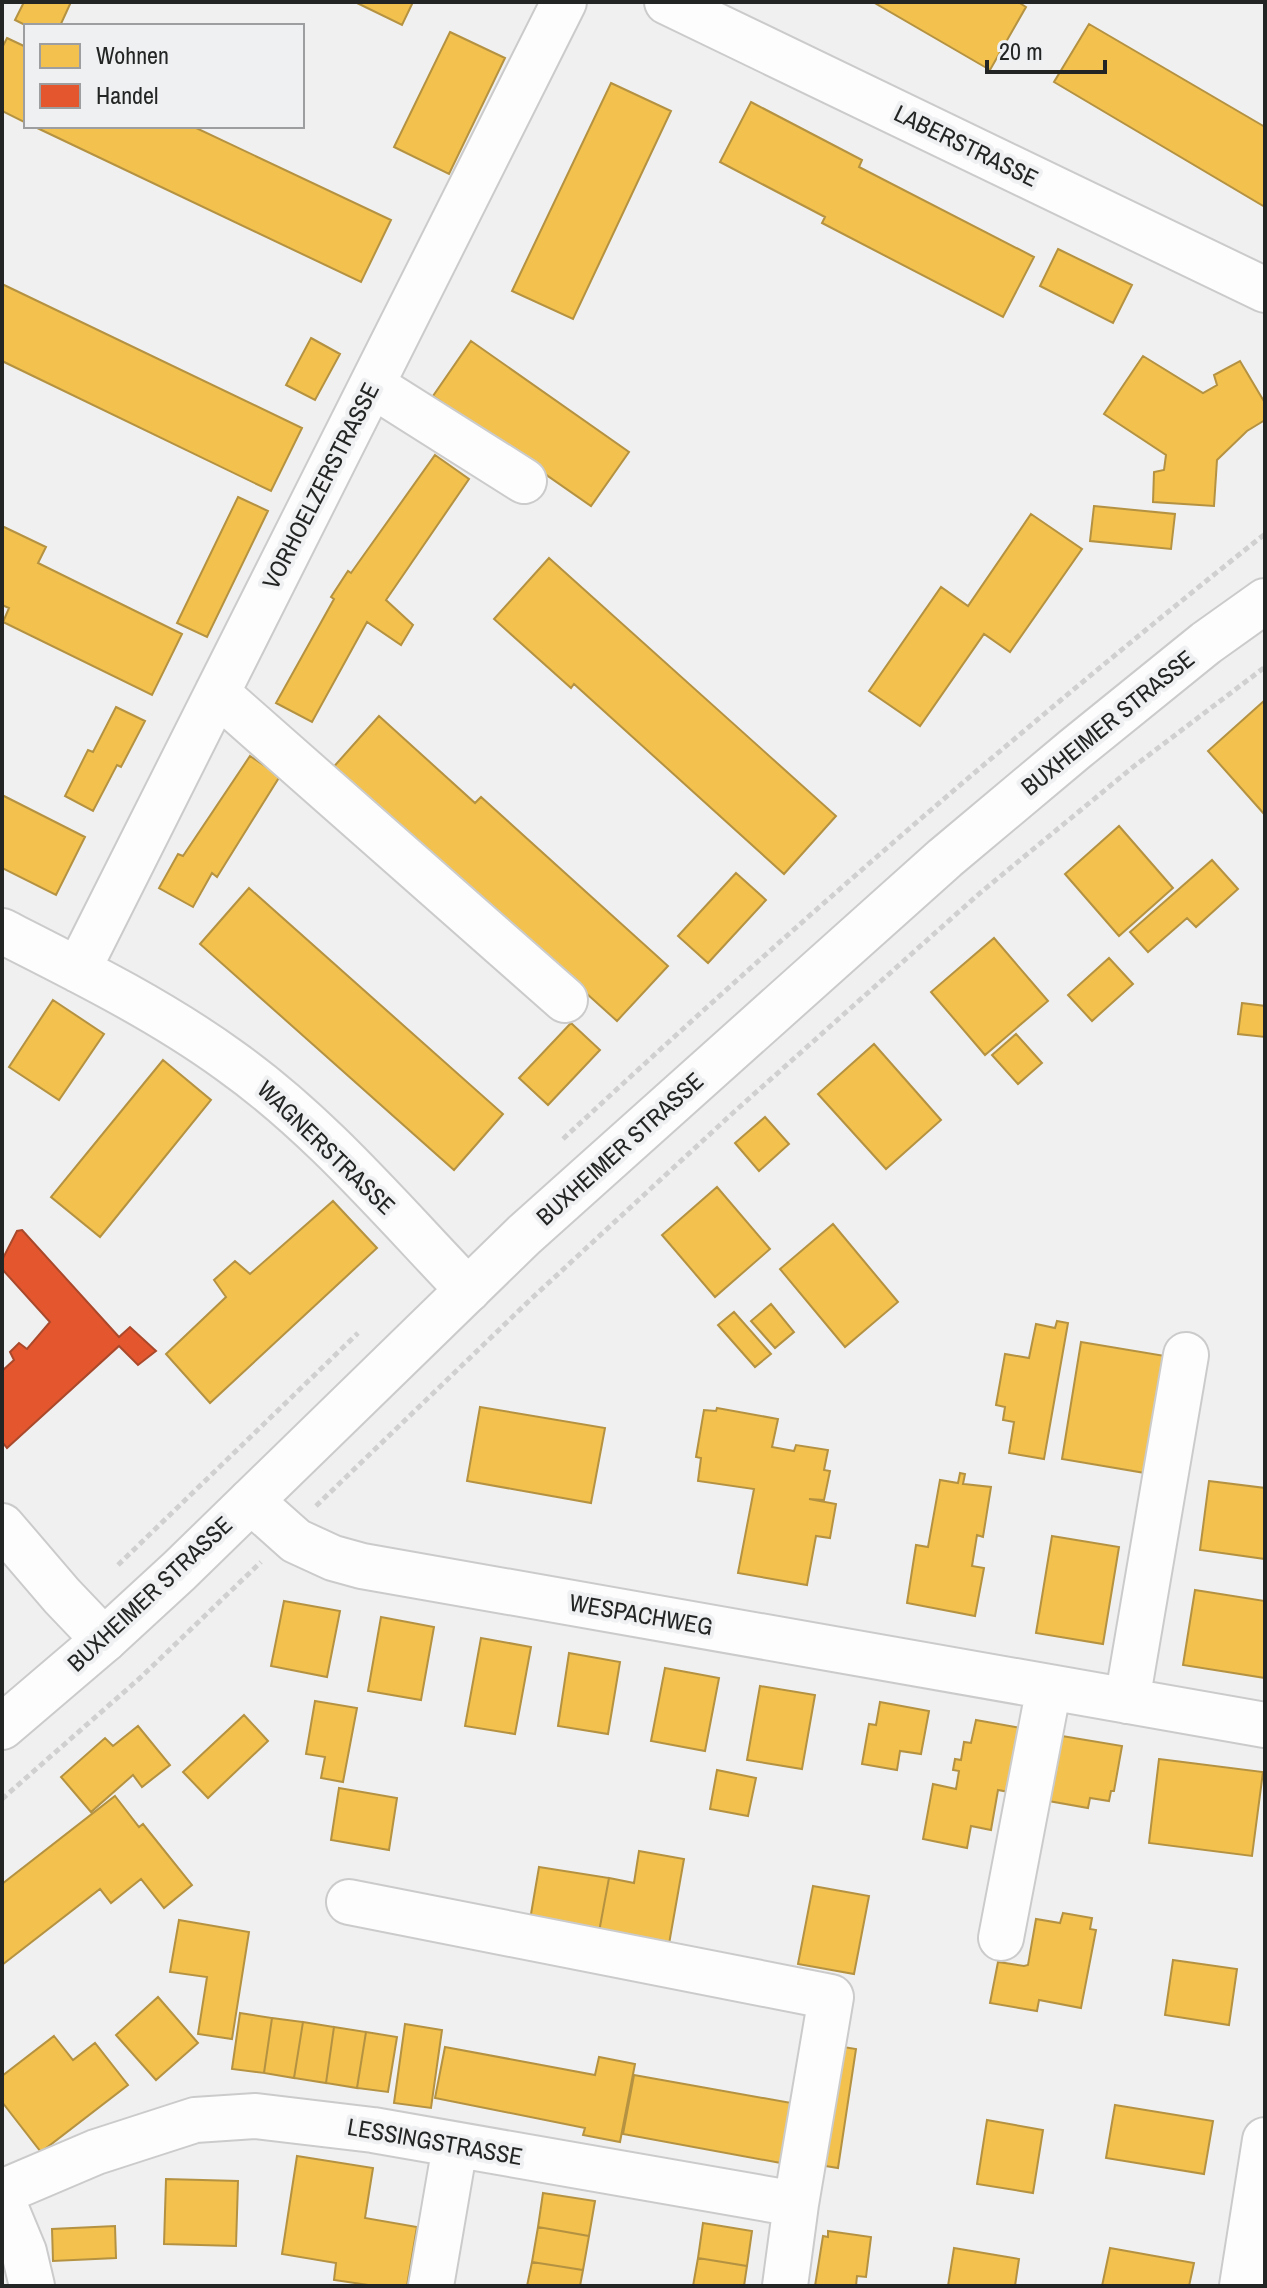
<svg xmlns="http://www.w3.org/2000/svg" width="1267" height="2288" viewBox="0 0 1267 2288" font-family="'Archivo Narrow',sans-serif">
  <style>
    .homes { fill: #f2c14e; stroke: #b49241; stroke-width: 2 }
    .shops { fill: #e4572e; stroke: #aa482b; stroke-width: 2 }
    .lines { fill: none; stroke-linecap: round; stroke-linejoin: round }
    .minor-casing { stroke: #cbcbcb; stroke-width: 48 }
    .major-casing { stroke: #cbcbcb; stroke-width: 48 }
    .path { stroke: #d0d0d1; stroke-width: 5; stroke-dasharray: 6 4; stroke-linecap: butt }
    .minor { stroke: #fdfdfd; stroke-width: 44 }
    .major { stroke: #fdfdfd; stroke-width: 44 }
    .labels { text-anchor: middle; stroke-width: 8; stroke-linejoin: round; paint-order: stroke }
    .street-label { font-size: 24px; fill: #232424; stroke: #eff0f1 }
  </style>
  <rect width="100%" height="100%" fill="#f0f0f0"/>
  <!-- homes -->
  <path class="homes" d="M24,2H71L60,26H27L15,20Z
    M355,2H413L402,25Z
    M873,2H1018L1026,7L990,70Z
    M1089,24L1265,127V207L1054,82Z
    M450,32L505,58L449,174L394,147Z
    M7,38L26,47V123L2,111V48Z
    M611,83L671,111L573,319L512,291Z
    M751,102L862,160L859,167L1034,257L1003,317L822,223L825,217L720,162Z
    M33,126H192L391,220L361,282Z
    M1058,249L1132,285L1113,323L1040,286Z
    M2,284L302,428L271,491L2,361Z
    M311,338L340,354L315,400L286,385Z
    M471,341L629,452L591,506L433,396Z
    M1143,356L1203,393L1217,385L1214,375L1240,361L1265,403V420L1247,431L1217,460L1214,506L1153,502L1154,472L1164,470L1166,455L1104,414Z
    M435,455L469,479L386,600L413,625L401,645L367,622L312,722L276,703L334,599L331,597L348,571L351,573Z
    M238,497L268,511L207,637L177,623Z
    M1094,506L1175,514L1171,549L1090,541Z
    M1031,514L1082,549L1010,652L984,634L920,726L869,691L941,587L968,606Z
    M2,526L46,547L38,563L182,634L152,695L3,622L9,608L2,605Z
    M549,558L836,816L784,874L574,684L571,688L494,619Z
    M1265,700V815L1208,751Z
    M116,707L145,721L121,767L117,765L93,811L65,796L88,750L93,752Z
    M379,716L475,803L481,797L668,966L617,1021L432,854L330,771Z
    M250,756L280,776L217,877L212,873L193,907L159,888L178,854L183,856Z
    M2,795L85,837L56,895L2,868Z
    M1119,826L1173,888L1119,936L1065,874Z
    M1212,860L1238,889L1196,927L1187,918L1148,952L1130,932Z
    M736,873L766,900L708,963L678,936Z
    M249,888L503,1114L454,1170L200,944Z
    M994,938L1048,1001L985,1055L931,992Z
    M1109,958L1133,984L1092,1021L1068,995Z
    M53,1000L104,1034L59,1100L9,1067Z
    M1242,1003L1265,1006V1037L1238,1034Z
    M571,1023L600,1050L548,1105L519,1078Z
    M1016,1034L1042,1063L1018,1084L992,1055Z
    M874,1044L941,1120L886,1169L818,1094Z
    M163,1060L211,1100L100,1237L51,1197Z
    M765,1117L789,1144L759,1171L735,1143Z
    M717,1187L770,1249L715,1297L662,1235Z
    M333,1201L377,1248L210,1403L166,1354L226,1297L214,1280L235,1261L250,1274Z
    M833,1224L898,1302L845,1347L780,1269Z
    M771,1304L794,1332L775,1348L751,1321Z
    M734,1312L771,1354L755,1367L718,1325Z
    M1057,1321L1068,1323L1044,1459L1009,1453L1014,1422L1003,1420L1005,1407L996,1405L1005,1354L1029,1358L1036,1324L1055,1328Z
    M1081,1342L1165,1356L1145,1473L1062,1459Z
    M480,1407L605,1428L591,1503L467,1481Z
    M717,1408L778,1419L772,1447L794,1451L796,1445L828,1450L824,1470L830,1471L824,1500L809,1499L836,1504L830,1538L816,1536L807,1585L738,1573L754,1489L698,1481L701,1458L696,1457L704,1410L716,1411Z
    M960,1473L965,1474L963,1484H964L991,1487L983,1537L977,1535L972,1566L984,1568L975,1616L907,1603L916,1545L928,1547L940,1480L958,1483Z
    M1209,1481L1265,1488V1559L1200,1550Z
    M1052,1536L1119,1547L1103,1644L1036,1633Z
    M1195,1590L1265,1601V1678L1183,1665Z
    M284,1601L340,1611L327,1677L271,1666Z
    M381,1617L434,1627L421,1700L368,1691Z
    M481,1638L531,1647L515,1734L465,1726Z
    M569,1653L620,1662L608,1734L558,1726Z
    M665,1668L719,1678L705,1751L651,1741Z
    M760,1686L815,1695L802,1769L747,1760Z
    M315,1701L357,1708L343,1782L321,1778L325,1757L306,1754Z
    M880,1702L929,1711L921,1754L900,1751L897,1770L862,1764L869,1724L876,1725Z
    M244,1715L268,1741L208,1798L183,1772Z
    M976,1720L1026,1729L1014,1793L998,1790L991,1830L971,1826L967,1848L923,1839L933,1784L956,1789L959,1771L953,1770L955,1759L961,1760L964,1742L971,1743Z
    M138,1726L170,1765L142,1787L133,1775L91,1812L61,1777L105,1738L113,1746Z
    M1056,1735L1122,1746L1114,1791H1111L1109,1801L1090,1798L1088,1808L1037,1799Z
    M1159,1759L1263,1772L1252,1856L1149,1843Z
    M717,1770L756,1778L748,1816L710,1809Z
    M339,1788L397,1798L389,1850L331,1840Z
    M115,1796L139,1827L143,1824L192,1885L164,1908L141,1879L111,1903L100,1889L2,1965V1884Z
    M639,1851L684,1859L669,1944L599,1932L609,1878L634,1883Z
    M539,1867L609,1878L599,1932L530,1920Z
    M813,1886L869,1896L854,1974L798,1964Z
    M1063,1913L1092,1918L1090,1929L1096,1930L1081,2008L1039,2000L1037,2011L990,2003L998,1962L1024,1966L1028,1965L1036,1919L1060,1923Z
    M179,1920L249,1932L232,2039L198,2034L207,1977L170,1972Z
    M1173,1960L1237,1969L1229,2025L1165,2015Z
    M158,1997L198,2043L156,2080L116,2035Z
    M240,2013L272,2018L264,2073L232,2069Z
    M272,2018L303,2022L294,2078L264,2073Z
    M303,2022L334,2027L326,2083L294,2078Z
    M405,2024L442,2030L431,2108L394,2103Z
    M334,2027L366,2032L357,2088L326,2083Z
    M366,2032L397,2037L388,2092L357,2088Z
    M54,2036L73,2060L95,2043L128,2085L41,2152L2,2102V2076Z
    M831,2045L856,2049L838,2168L813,2164Z
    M445,2047L595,2075L599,2057L635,2064L620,2142L583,2135L585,2128L435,2098Z
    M634,2075L808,2106L797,2166L623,2134Z
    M1115,2105L1213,2121L1204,2174L1106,2158Z
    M987,2120L1043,2130L1033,2193L977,2184Z
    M297,2156L373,2168L365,2218L417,2227L407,2286H375L334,2280L336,2263L282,2254Z
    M166,2179L238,2181L236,2246L164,2244Z
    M543,2193L595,2201L589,2236L538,2227Z
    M703,2223L752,2231L747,2266L698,2258Z
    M115,2226L116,2258L53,2261L52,2229Z
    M538,2227L589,2236L583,2270L532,2262Z
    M828,2231L871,2237L866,2277L857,2276L856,2286H815L823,2236L828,2237Z
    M954,2248L1019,2259L1015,2286H948Z
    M1110,2248L1194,2263L1189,2286H1102Z
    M698,2258L747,2266L744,2286H693Z
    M532,2262L583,2270L580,2286H527Z"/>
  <!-- shops -->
  <path class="shops" d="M22,1230L119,1337L130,1327L156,1351L138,1365L119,1346L7,1448L2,1442V1371L14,1360L10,1352L19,1343L27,1349L50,1322L2,1269V1260L17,1231Z"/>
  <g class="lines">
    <defs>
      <path id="minor" d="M667,2L1265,290
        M372,385L524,481
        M217,693L565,1000
        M2,931C79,970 160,1010 230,1061C320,1125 392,1211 468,1290
        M78,970L564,2
        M251,1501L296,1541L333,1558L362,1566L1265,1725
        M2,1526L62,1596L104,1640
        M1127,1701L1186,1355
        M349,1902L831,1997L796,2204
        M1001,1938L1049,1687
        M2,2192L96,2152L195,2120L256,2116L373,2130L796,2204L785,2286
        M2,2199L24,2252L32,2286
        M431,2286L455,2146
        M1242,2286L1265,2140"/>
      <path id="major" d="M2,1727L104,1640L179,1571L524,1235L945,858L1075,749L1206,643L1265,601"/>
    </defs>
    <!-- minor casing -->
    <use href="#minor" class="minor-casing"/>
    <!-- major casing -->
    <use href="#major" class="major-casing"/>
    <!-- path -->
    <path class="path" d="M563,1139C789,929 1023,726 1265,534
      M316,1506L531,1299L735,1111L980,893L1133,767L1265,667
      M118,1565L358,1333
      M2,1799L140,1678L261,1562"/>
    <!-- minor -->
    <use href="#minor" class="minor"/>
    <!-- major -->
    <use href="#major" class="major"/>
  </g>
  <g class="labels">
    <!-- street labels -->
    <g class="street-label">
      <text transform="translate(966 146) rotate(26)" y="8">LABERSTRASSE</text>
      <text transform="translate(321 486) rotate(-63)" y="8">VORHOELZERSTRASSE</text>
      <text transform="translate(1108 723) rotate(-39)" y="8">BUXHEIMER STRASSE</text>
      <text transform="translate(326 1148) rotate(44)" y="8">WAGNERSTRASSE</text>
      <text transform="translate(620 1149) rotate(-42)" y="8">BUXHEIMER STRASSE</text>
      <text transform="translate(150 1594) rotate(-43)" y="8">BUXHEIMER STRASSE</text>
      <text transform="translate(641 1615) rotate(10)" y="8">WESPACHWEG</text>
      <text transform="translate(435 2142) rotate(10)" y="8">LESSINGSTRASSE</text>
    </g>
  </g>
  <!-- border -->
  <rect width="1267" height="2288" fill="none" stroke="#232424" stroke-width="8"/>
  <!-- legend -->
  <rect x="24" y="24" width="280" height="104" fill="#eff0f1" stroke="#9d9e9f" stroke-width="2"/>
  <rect x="40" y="44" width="40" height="24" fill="#f2c14e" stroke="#9d9e9f" stroke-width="2"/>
  <text x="96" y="64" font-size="24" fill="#232424">Wohnen</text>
  <rect x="40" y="84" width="40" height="24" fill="#e4572e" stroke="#9d9e9f" stroke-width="2"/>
  <text x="96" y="104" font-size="24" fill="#232424">Handel</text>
  <!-- scale -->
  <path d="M987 60v12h118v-12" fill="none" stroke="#232424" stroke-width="4"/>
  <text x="999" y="60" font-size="24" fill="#232424" stroke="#eff0f1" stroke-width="6" paint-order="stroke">20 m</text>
</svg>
